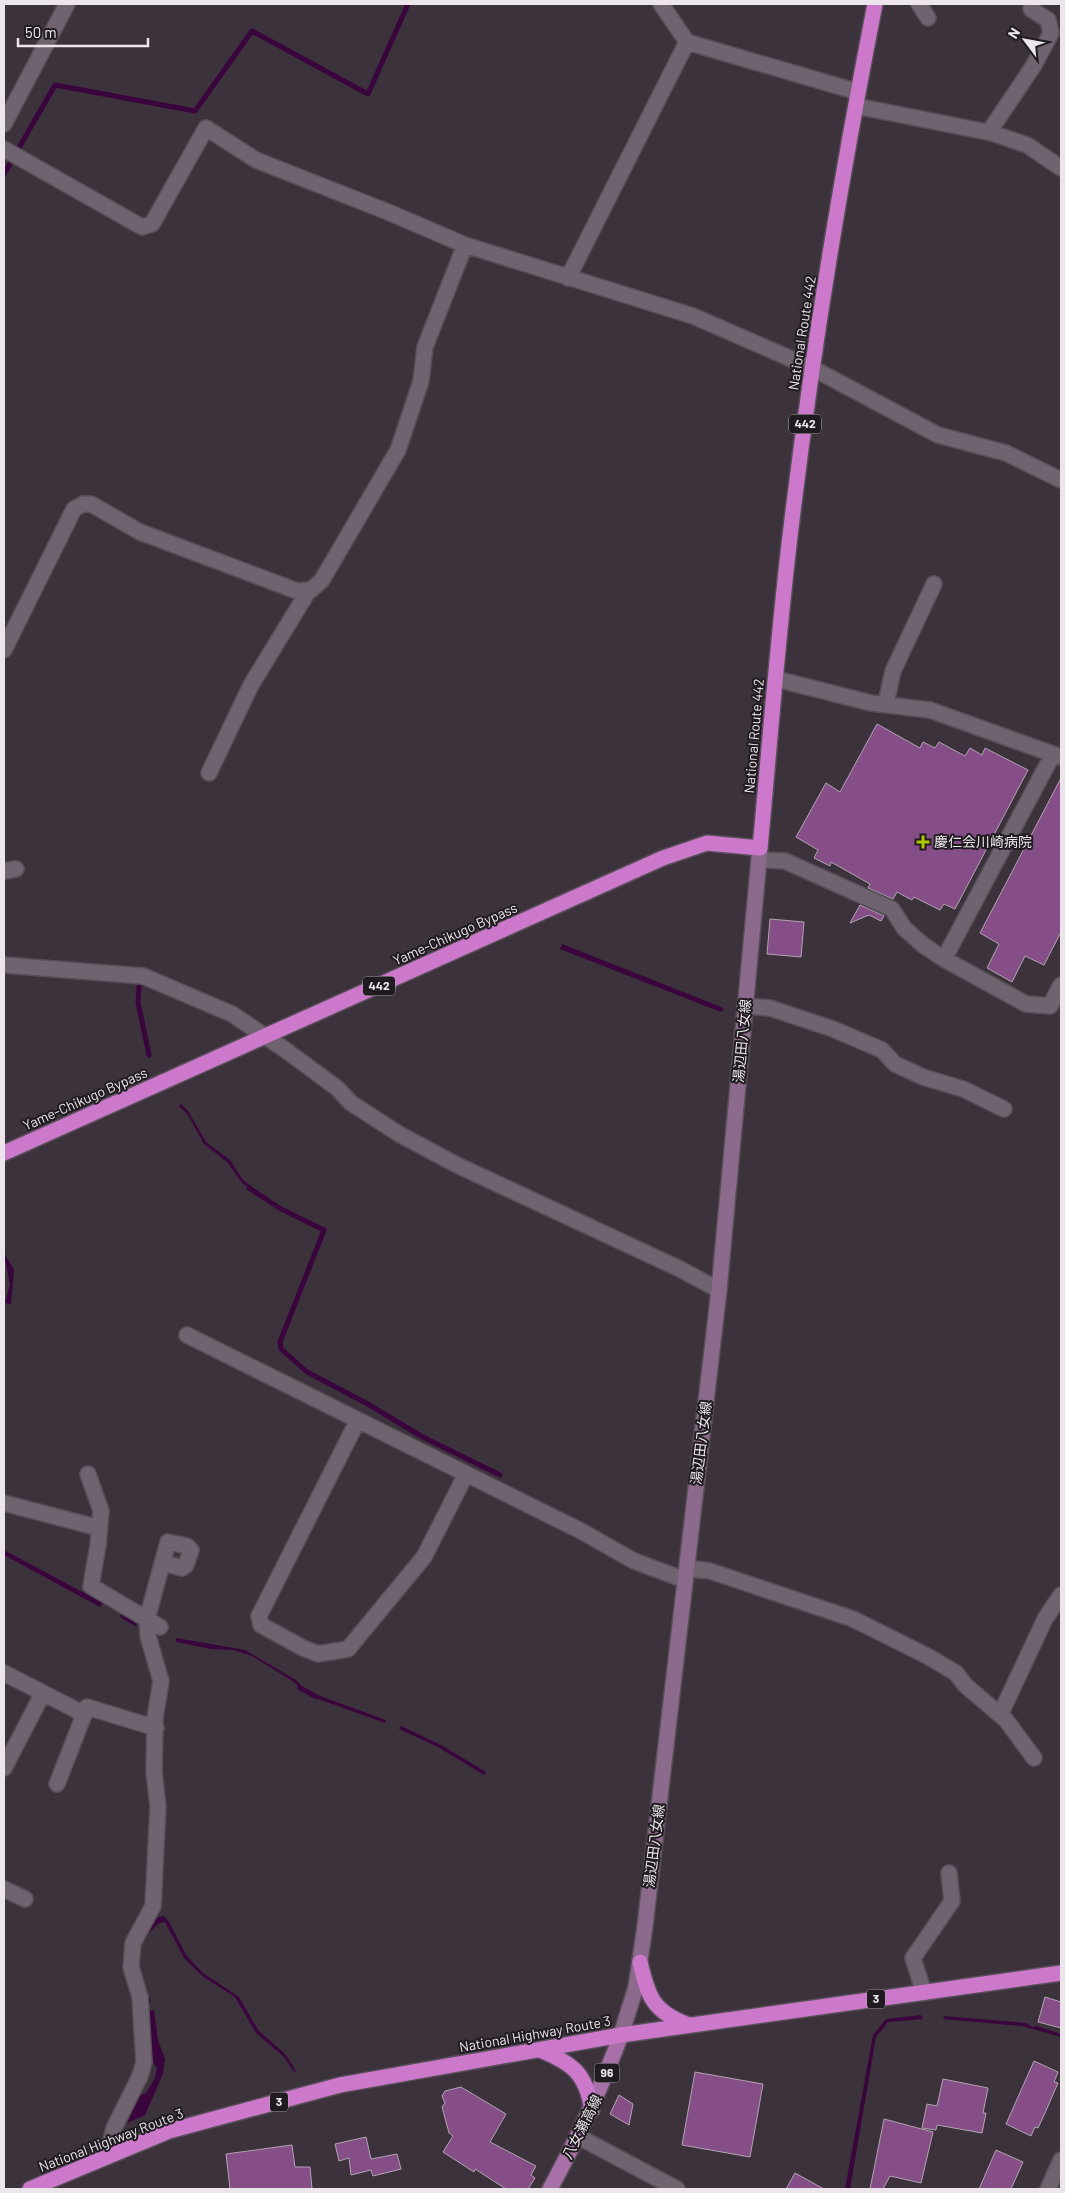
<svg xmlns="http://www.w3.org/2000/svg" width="1065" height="2193" viewBox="0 0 1065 2193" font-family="Barlow,'Noto Sans JP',sans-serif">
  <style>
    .water { fill: #3a043c }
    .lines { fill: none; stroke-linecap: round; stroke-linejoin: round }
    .stream { stroke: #3a043c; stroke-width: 5 }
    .building { fill: #864e86; stroke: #b1a4b1 }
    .street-casing { stroke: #574e57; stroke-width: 18 }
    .secondary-casing { stroke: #574e57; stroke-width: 18 }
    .primary-casing { stroke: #574e57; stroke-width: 18 }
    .highway-casing { stroke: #574e57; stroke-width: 18 }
    .street { stroke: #6f636f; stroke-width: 15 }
    .secondary { stroke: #8b6a8b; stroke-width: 15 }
    .primary { stroke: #a770a7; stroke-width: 15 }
    .highway { stroke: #cc79cc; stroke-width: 15 }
    .poi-dot { fill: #b1c500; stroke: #201b20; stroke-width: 2 }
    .labels { text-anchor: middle; stroke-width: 4; stroke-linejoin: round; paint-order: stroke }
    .shield { fill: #201b20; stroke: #afa9af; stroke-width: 1 }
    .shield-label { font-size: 12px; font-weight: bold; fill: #ece6ec }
    .street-label { font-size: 14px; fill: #ece6ec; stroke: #201b20 }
    .poi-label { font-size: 14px; fill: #ece6ec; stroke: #201b20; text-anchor: start }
  </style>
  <rect width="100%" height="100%" fill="#3c323c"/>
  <!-- water -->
  <path class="water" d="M562,944L721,1007L724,1009L721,1012L560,949Z
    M181,1104L188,1111L206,1142L230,1160L243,1180L256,1190L254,1192L243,1184L227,1162L204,1144L188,1115L179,1106Z
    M4,1253L14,1270L11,1304L5,1303L10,1285Z
    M4,1550L103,1603L100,1607L4,1555Z
    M176,1638L245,1650L296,1680L306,1691L305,1693L294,1682L252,1656L233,1650L211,1649L176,1642Z
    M312,1693L386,1720L385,1723L310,1696Z
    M401,1726L443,1746L486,1772L484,1775L438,1747L399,1729Z
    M164,1916L169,1922L186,1955L203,1973L239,1997L258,2030L285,2054L296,2071L294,2072L284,2057L256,2033L235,1997L202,1976L184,1958L165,1922C159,1922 156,1926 152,1930C129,1951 143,1978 151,2002L147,2003L136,1963V1953L151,1924L158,1917Z
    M154,2010L158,2040L165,2059L163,2074L145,2115L127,2123L138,2096L146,2093L155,2078L157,2068C148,2060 148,2024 147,2011Z
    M921,2015L923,2019L888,2022L876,2037L850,2189H845L873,2035L886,2019Z
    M943,2016L1026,2023L1032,2027L1037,2026L1061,2034V2037L1022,2026L944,2019Z"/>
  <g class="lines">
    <!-- stream -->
    <path class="stream" d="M4,174L55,85L195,111L252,31L368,94L408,4
      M139,987L138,1002L149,1055
      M249,1188L281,1209L324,1230L280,1342L281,1349L307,1372L366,1403L421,1436L500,1475
      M123,1616L135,1623
      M300,1688L317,1697"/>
  </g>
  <!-- building -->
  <path class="building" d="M877,724L920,748L923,742L935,748L939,742L965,756L970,748L982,755L985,748L1028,770L955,909L944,904L940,910L914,897L912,900L897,892L893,899L868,888L870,884L831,862L830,866L814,858L818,850L796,837L826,783L840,792Z
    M1061,778V932L1044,965L1025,956L1012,982L987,968L999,944L980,933Z
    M860,905L884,916L881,921L869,915L850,923Z
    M770,919L804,922L801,957L767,954Z
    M1045,1997L1061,2002V2028L1038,2022Z
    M1034,2061L1058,2072L1054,2082L1058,2083L1045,2113L1038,2128L1035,2127L1031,2136L1006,2124Z
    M695,2072L763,2084L750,2157L682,2145Z
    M943,2079L988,2088L983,2113H986L982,2133L937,2125L936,2130L922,2128L927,2104L937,2106Z
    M461,2087L506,2114L490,2142L536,2166L531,2175L535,2178L528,2189H506L475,2169L474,2172L443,2152L453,2136L449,2133L442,2107L445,2103L442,2096L445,2091Z
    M619,2095L633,2104L629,2125L610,2114Z
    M884,2119L933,2132L921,2183L890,2176L883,2189H870Z
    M366,2137L371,2159L397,2154L401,2169L373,2176L371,2170L351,2175L349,2158L339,2161L335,2144Z
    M292,2145L295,2167H310L312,2189H230L226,2154Z
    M996,2150L1023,2162L1011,2189H979Z
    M795,2173L824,2189H786Z"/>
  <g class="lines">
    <defs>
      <path id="street" d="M661,4L687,42L858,92
        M919,4L928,18
        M856,106L992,133L1027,145L1061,168
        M4,124L67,4
        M989,132L1034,65L1051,33L1048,20L1031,9
        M4,149L142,227L152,224L206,128L256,160L388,212L465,245L693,316L812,368L938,435L1006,453L1061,480
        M568,278L687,42
        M4,650L74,509L83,504H91L140,532L297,591L311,590L322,580L398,450L421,381L425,347L465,245
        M776,679L871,703L930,710L1061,757
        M886,703L893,671L934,584
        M209,773L251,685L309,590
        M759,860L785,861L892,909L904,928L923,945L944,959L1026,1004L1050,1006L1061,985
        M4,871L16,869
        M944,959L1053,754
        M4,965L143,976L232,1014L284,1049L337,1088L351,1103L399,1134L457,1165L680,1269L719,1290
        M745,1006L770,1008L833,1029L882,1050L895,1064L923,1077L963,1089L1004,1109
        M187,1335L581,1531L634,1561L685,1580
        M358,1420L259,1616L261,1625L303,1648L318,1654L348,1649L424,1557L466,1474
        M88,1474L101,1511L98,1545L91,1586L160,1627
        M4,1503L99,1528
        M687,1568L710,1571L853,1619L929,1657L956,1673L965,1685L1006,1720L1034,1758
        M4,1673L84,1714
        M1000,1715L1045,1619L1061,1595
        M4,1768L43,1693
        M57,1784L87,1707L156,1728
        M4,1889L25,1899
        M924,1993L913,1958L952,1901L949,1873
        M579,2137L677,2189
        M107,2157L114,2128L140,2076L144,2062L140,1997L131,1967L133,1943L153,1906L158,1806L154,1772L155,1718L161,1681L148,1636L147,1619L168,1542L187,1546L191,1550L186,1565L182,1568L163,1563
        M1048,2189L1061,2160"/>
      <path id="secondary" d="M621,2035L636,1987L645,1926L719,1290L760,848"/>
      <path id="primary" d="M550,2189C577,2139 601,2089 621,2035"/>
      <path id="highway" d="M4,1153L663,858L707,843L760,848C770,742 778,634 791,528C812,353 841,177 875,4
        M640,1962C648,1997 653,2012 689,2025
        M540,2050C572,2063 586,2073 592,2110
        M30,2189L169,2131L340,2085L621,2035L1061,1973"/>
    </defs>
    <!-- street casing -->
    <use href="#street" class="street-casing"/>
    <!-- secondary casing -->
    <use href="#secondary" class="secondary-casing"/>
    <!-- primary casing -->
    <use href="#primary" class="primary-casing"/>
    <!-- highway casing -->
    <use href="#highway" class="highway-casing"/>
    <!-- street -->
    <use href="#street" class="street"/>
    <!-- secondary -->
    <use href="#secondary" class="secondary"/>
    <!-- primary -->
    <use href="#primary" class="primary"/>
    <!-- highway -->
    <use href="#highway" class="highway"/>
  </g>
  <!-- markers -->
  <path class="poi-dot" d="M920.5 834.5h5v5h5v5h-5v5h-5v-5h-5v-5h5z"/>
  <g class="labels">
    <!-- shield labels -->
    <g class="shield">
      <rect x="789" y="414.5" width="32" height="19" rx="4"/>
      <rect x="363" y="976.5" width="32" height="19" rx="4"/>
      <rect x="867" y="1989.5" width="18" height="19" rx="4"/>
      <rect x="594.5" y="2063.5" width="25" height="19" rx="4"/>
      <rect x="270" y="2092.5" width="18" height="19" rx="4"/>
    </g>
    <g class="shield-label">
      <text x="805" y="428">442</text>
      <text x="379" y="990">442</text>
      <text x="876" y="2003">3</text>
      <text x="607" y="2077">96</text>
      <text x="279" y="2106">3</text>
    </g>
    <!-- street labels -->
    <g class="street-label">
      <text transform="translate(802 333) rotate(-81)" y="5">National Route 442</text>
      <text transform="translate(754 736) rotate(-85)" y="5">National Route 442</text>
      <text transform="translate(455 934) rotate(-24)" y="5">Yame-Chikugo Bypass</text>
      <text transform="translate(742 1041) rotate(-85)" y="5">湯辺田八女線</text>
      <text transform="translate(85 1099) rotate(-24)" y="5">Yame-Chikugo Bypass</text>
      <text transform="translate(701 1443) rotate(-83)" y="5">湯辺田八女線</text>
      <text transform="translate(654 1846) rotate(-83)" y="5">湯辺田八女線</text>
      <text transform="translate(535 2034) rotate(-10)" y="5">National Highway Route 3</text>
      <text transform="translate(582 2127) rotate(-63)" y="5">八女瀬高線</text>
      <text transform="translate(111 2140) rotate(-21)" y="5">National Highway Route 3</text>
    </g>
    <!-- poi labels -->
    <g class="poi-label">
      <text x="934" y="847">慶仁会川崎病院</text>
    </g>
  </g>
  <!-- border -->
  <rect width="1065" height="2193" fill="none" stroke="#ece6ec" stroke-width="10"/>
  <!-- north arrow -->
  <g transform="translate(1025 40) rotate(302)" stroke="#201b20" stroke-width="4" paint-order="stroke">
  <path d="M0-4L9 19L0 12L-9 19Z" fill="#ece6ec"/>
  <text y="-8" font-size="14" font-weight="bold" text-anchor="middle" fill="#ece6ec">N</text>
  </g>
  <!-- scale -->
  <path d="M18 38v8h130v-8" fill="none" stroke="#ece6ec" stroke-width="2.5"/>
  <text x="25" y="38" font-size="15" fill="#ece6ec" stroke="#201b20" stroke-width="4" paint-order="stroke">50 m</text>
</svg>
